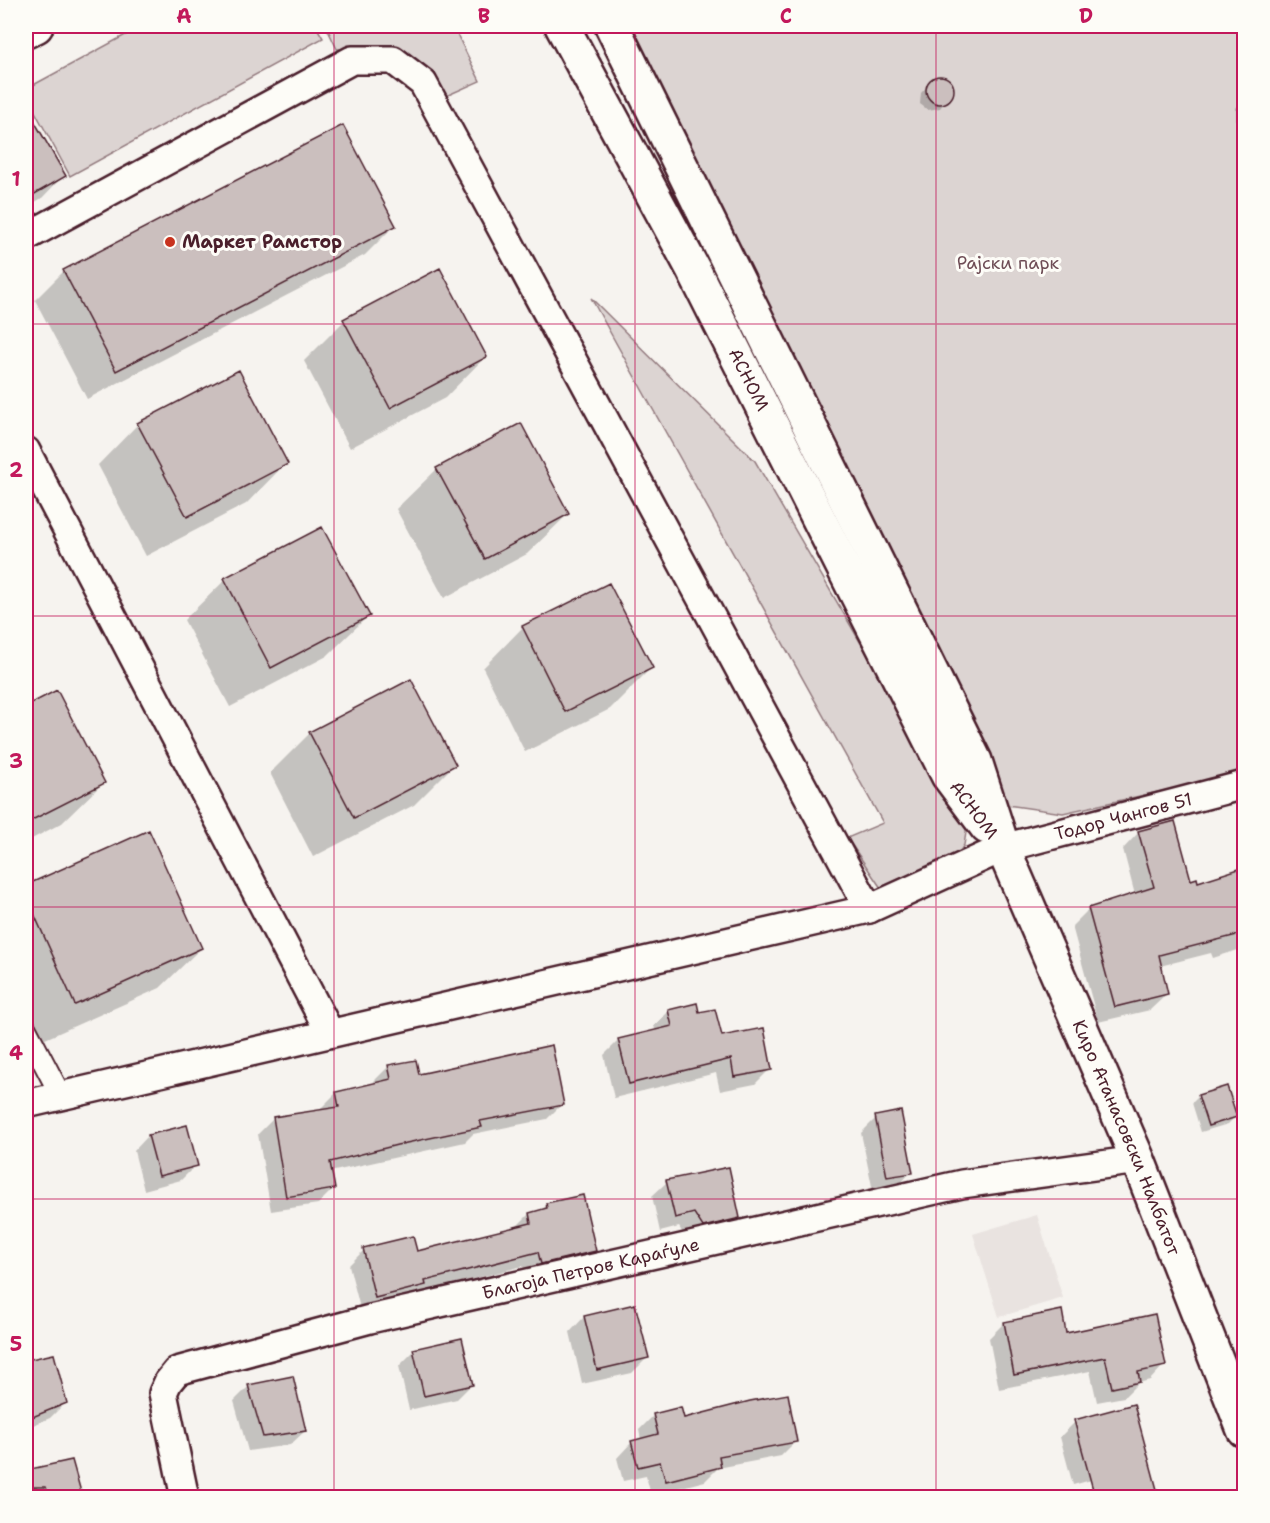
<svg xmlns="http://www.w3.org/2000/svg" width="1270" height="1523" viewBox="0 0 1270 1523" font-family="'Shantell Sans',sans-serif">
  <style>
    .built { fill: #e9e3e0 }
    .green { fill: #dcd4d2; stroke: #937a7e; stroke-width: 1.5 }
    .shadow { fill: #0003 }
    .building { fill: #cbbfbe; stroke: #4a1f2b; stroke-width: 1.5 }
    .lines { fill: none; stroke-linecap: round; stroke-linejoin: round }
    .pedestrian-casing { stroke: #4a1f2b; stroke-width: 24 }
    .minor-casing { stroke: #4a1f2b; stroke-width: 32 }
    .tertiary-casing { stroke: #4a1f2b; stroke-width: 38 }
    .pedestrian { stroke: #fdfcf7; stroke-width: 20 }
    .minor { stroke: #fdfcf7; stroke-width: 27 }
    .tertiary { stroke: #fdfcf7; stroke-width: 33 }
    .grid { fill: none; stroke: #c2185b; stroke-width: 1.5; stroke-opacity: 0.55 }
    .poi-dot { fill: #c8321e; stroke: #fdfcf7; stroke-width: 2 }
    .labels { text-anchor: middle; stroke-width: 6; stroke-linejoin: round; paint-order: stroke }
    .poi-label { font-size: 18px; font-weight: bold; fill: #4a1f2b; stroke: #fdfcf7; text-anchor: start }
    .park-label { font-size: 18px; fill: #6e4c55; stroke: #fdfcf7 }
    .street-label { font-size: 18px; fill: #4a1f2b; stroke: #fdfcf7 }
    .neatline { fill: none; stroke: #c2185b; stroke-width: 2 }
    .grid-label { font-size: 20px; text-anchor: middle; font-weight: bold; fill: #c2185b }
  </style>
  <rect width="100%" height="100%" fill="#f6f3ef"/>
  <filter id="ink" filterUnits="userSpaceOnUse"><feTurbulence type="fractalNoise" baseFrequency=".0167" numOctaves="2"/><feDisplacementMap in="SourceGraphic" scale="12" xChannelSelector="R" yChannelSelector="G"/><feConvolveMatrix kernelMatrix="1 2 1 2 8 2 1 2 1" color-interpolation-filters="sRGB"/></filter>
  <g filter="url(#ink)">
    <!-- built -->
    <path class="built" d="M1037,1215L1063,1298L999,1317L973,1234Z"/>
    <!-- green -->
    <path class="green" d="M142,26H316L323,38L70,176L26,95V89Z
      M326,26H453L480,81L446,96C438,84 429,67 416,59C401,51 355,47 337,49Z
      M631,26H1244V773L1063,813L1007,805Z
      M591,298L755,461L967,826L964,845L951,865L883,891L847,838L883,823Z"/>
    <!-- shadow -->
    <path class="shadow" d="M938,78L946,79L952,85V93L940,108L928,110L920,104L921,93L934,79Z
      M1244,98V128L1236,120V108Z
      M34,124L64,175L42,198L26,207V129Z
      M394,226L365,255L87,399L35,300L64,271Z
      M344,321L485,357L445,398L350,448L304,361Z
      M138,424L286,463L246,504L146,556L98,465Z
      M437,469L568,514L527,554L444,598L396,509Z
      M322,529L368,616L327,656L230,707L184,620L225,580Z
      M523,627L651,668L610,709L525,752L483,668Z
      M57,692L103,783L62,823L26,842V708Z
      M310,733L454,765L414,805L313,857L270,773Z
      M148,832L201,948L160,988L34,1044L26,1025V886Z
      M1139,832L1190,882L1197,884L1244,869V948L1213,958L1211,953L1160,966L1167,994L1150,1010L1098,1022L1072,926L1089,909L1135,895L1123,849Z
      M669,1011L698,1014L721,1037L770,1069L755,1084L720,1091L716,1073L614,1098L604,1055L619,1040L656,1032L654,1026Z
      M389,1066L418,1076L562,1104L547,1119L473,1134L465,1142L330,1172L333,1189L318,1204L271,1211L258,1134L273,1119L322,1111L321,1108L336,1093L375,1084L374,1081Z
      M1199,1096L1235,1117L1228,1124L1201,1132L1192,1103Z
      M876,1118L911,1172L897,1187L873,1191L861,1133Z
      M148,1136L196,1165L181,1180L144,1190L134,1151Z
      M667,1182L738,1218L723,1233L688,1241L679,1227L660,1232L652,1196Z
      M547,1205L594,1251L579,1266L526,1278L523,1266L415,1294L410,1299L361,1312L349,1265L364,1250L416,1253L515,1228L529,1214L540,1211Z
      M26,1267L29,1277L26,1280Z
      M584,1317L647,1358L632,1373L582,1384L570,1332Z
      M1004,1323L1065,1335L1164,1365L1150,1380L1138,1383L1124,1397L1097,1402L1090,1371L999,1389L989,1338Z
      M414,1351L472,1384L457,1399L409,1410L399,1366Z
      M53,1356L65,1403L50,1418L26,1428V1362Z
      M249,1386L305,1431L290,1445L248,1451L234,1401Z
      M654,1415L683,1419L795,1442L781,1456L718,1468L705,1481L651,1495L646,1476L623,1481L617,1458L631,1443L641,1440L639,1430Z
      M1075,1422L1131,1469L1073,1485L1060,1437Z
      M39,1469L79,1492L73,1498H29L26,1482Z
      M1193,1491L1195,1498H1166Z"/>
    <!-- building -->
    <path class="building" d="M926 90a14 14 0 1 1 28 0a14 14 0 1 1-28 0Z
      M26,107L66,176L26,199Z
      M343,125L396,226L116,371L63,270Z
      M440,268L487,357L390,408L343,319Z
      M239,370L288,464L187,517L137,423Z
      M521,423L569,514L485,559L436,468Z
      M322,527L370,616L271,668L224,578Z
      M609,583L653,668L565,712L522,626Z
      M411,679L456,765L354,818L309,732Z
      M57,690L105,783L26,823V706Z
      M1175,821L1191,880L1197,878L1198,882L1245,867V933L1159,955L1168,994L1115,1007L1088,908L1154,887L1138,831Z
      M149,830L202,948L75,1005L26,896V885Z
      M697,1003L699,1012L715,1009L722,1036L764,1028L772,1070L734,1077L731,1059L629,1084L618,1039L672,1026L668,1010Z
      M552,1045L564,1105L480,1121L482,1127L397,1145L330,1162L335,1189L286,1197L273,1117L339,1107L336,1092L391,1079L388,1065L416,1060L419,1074Z
      M1227,1086L1237,1117L1208,1126L1198,1095Z
      M901,1111L913,1173L887,1177L875,1116Z
      M187,1125L198,1166L159,1176L148,1135Z
      M729,1167L740,1218L703,1227L694,1213L675,1218L666,1180Z
      M583,1195L596,1251L541,1264L538,1252L425,1281L426,1285L375,1298L363,1248L413,1236L417,1251L531,1223L529,1213L547,1208L546,1203Z
      M635,1304L649,1358L597,1370L584,1316Z
      M1062,1310L1066,1333L1155,1314L1166,1366L1138,1372L1140,1382L1112,1388L1105,1357L1014,1375L1004,1322Z
      M462,1338L473,1385L424,1396L413,1349Z
      M54,1354L67,1403L30,1418L26,1398V1360Z
      M293,1376L306,1431L263,1437L248,1385Z
      M788,1394L797,1442L719,1456L721,1467L666,1481L660,1462L638,1467L631,1441L658,1434L653,1414L681,1407L684,1418L750,1401Z
      M1134,1404L1159,1497H1095L1074,1420Z
      M72,1460L81,1492L67,1497H49L45,1487H26V1470Z"/>
    <g class="lines">
      <defs>
        <path id="pedestrian" d="M26,1029L61,1096"/>
        <g id="minor">
          <path id="s1" d="M26,237L352,60H393L423,83L869,909L1003,848L1244,785"/>
          <path d="M26,451L330,1033"/>
          <path d="M26,1104L869,909"/>
          <path id="s2" d="M185,1498L163,1393L168,1382L177,1371L370,1319L962,1184L1138,1160"/>
        </g>
        <g id="tertiary">
          <path id="s3" d="M562,26L693,269L948,775L987,827"/>
          <path id="s4" d="M612,26L975,761L1003,848L1138,1160L1244,1430"/>
          <path d="M26,31L36,26"/>
        </g>
      </defs>
      <!-- pedestrian casing -->
      <use href="#pedestrian" class="pedestrian-casing"/>
      <!-- minor casing -->
      <use href="#minor" class="minor-casing"/>
      <!-- tertiary casing -->
      <use href="#tertiary" class="tertiary-casing"/>
      <!-- pedestrian -->
      <use href="#pedestrian" class="pedestrian"/>
      <!-- minor -->
      <use href="#minor" class="minor"/>
      <!-- tertiary -->
      <use href="#tertiary" class="tertiary"/>
    </g>
  </g>
  <!-- grid -->
  <path class="grid" d="M334,26V1498M635,26V1498M936,26V1498M26,324H1244M26,616H1244M26,907H1244M26,1199H1244"/>
  <!-- markers -->
  <circle class="poi-dot" cx="170" cy="242" r="6"/>
  <g class="labels">
    <!-- poi labels -->
    <g class="poi-label">
      <text x="182" y="248">Маркет Рамстор</text>
    </g>
    <!-- park labels -->
    <g class="park-label">
      <text x="1008" y="269">Рајски парк</text>
    </g>
    <!-- street labels -->
    <g class="street-label">
      <text dy="6" stroke="none"><textPath href="#s3" startOffset="400">АСНОМ</textPath></text>
      <text transform="translate(974 810) rotate(53)" y="6">АСНОМ</text>
      <text dy="6" stroke="none"><textPath href="#s1" startOffset="1660">Тодор Чангов 51</textPath></text>
      <text dy="6" stroke="none"><textPath href="#s4" startOffset="1226">Киро Атанасовски Налбатот</textPath></text>
      <text dy="6" stroke="none"><textPath href="#s2" startOffset="560">Благоја Петров Караѓуле</textPath></text>
    </g>
  </g>
  <!-- margin -->
  <rect width="1270" height="1523" fill="none" stroke="#fdfcf7" stroke-width="66"/>
  <rect x="33" y="33" width="1204" height="1457" class="neatline"/>
  <g class="grid-label">
    <text x="184" y="23">A</text>
    <text x="484" y="23">B</text>
    <text x="786" y="23">C</text>
    <text x="1086" y="23">D</text>
    <text x="16" y="186">1</text>
    <text x="16" y="477">2</text>
    <text x="16" y="768">3</text>
    <text x="16" y="1060">4</text>
    <text x="16" y="1351">5</text>
  </g>
</svg>
